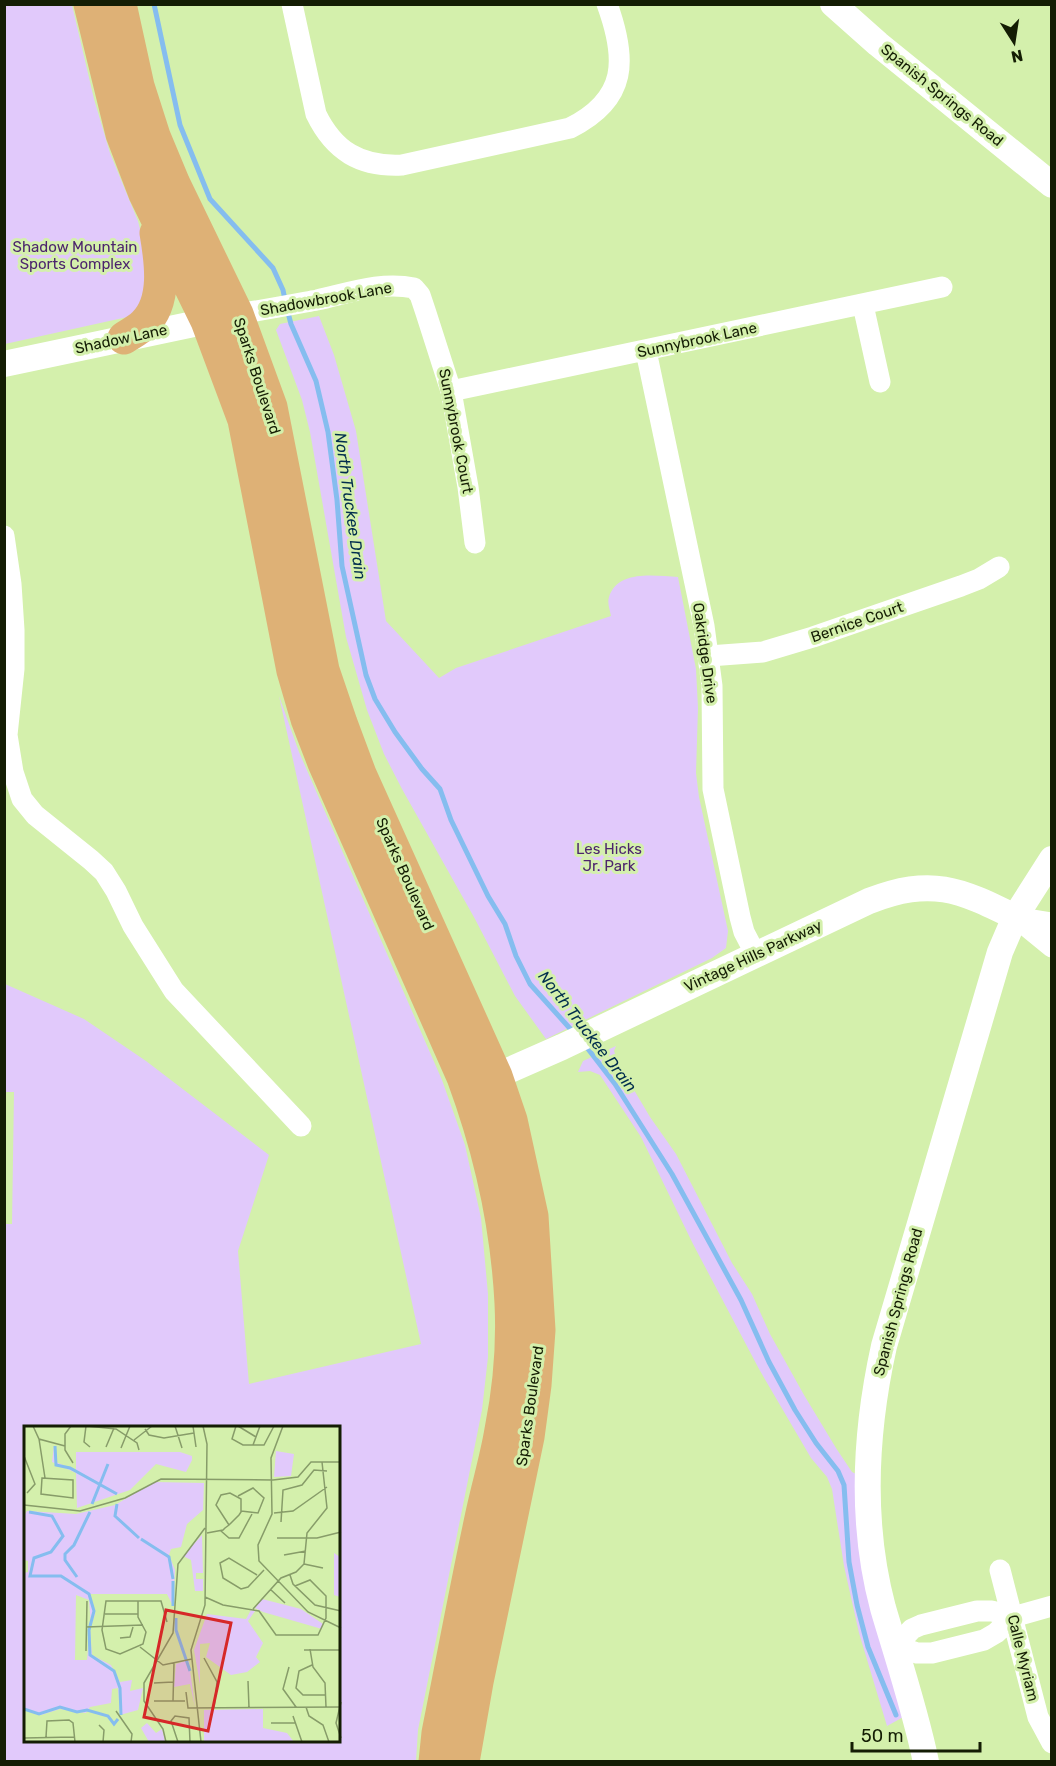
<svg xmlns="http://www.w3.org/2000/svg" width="1056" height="1766" viewBox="0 0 1056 1766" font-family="Rubik,sans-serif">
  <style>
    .green { fill: #e1c9fb; fill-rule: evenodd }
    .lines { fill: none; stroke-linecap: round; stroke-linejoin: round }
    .stream { stroke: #85bdef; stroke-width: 5 }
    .minor { stroke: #fff; stroke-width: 21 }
    .tertiary { stroke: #fff; stroke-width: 26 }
    .primary { stroke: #deb176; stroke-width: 33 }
    .labels { text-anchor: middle; stroke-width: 6; stroke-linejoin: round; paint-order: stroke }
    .street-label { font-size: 15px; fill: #141d04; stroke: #d4f0ac }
    .park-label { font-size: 15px; fill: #4c246d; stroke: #d4f0ac }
    .water-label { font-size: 16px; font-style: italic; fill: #012d4d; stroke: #d4f0ac }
    .inset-river { fill: none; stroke: #85bdef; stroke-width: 3 }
    .inset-road { fill: none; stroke: #879c69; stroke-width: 1.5 }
    .view { fill: #d62828; fill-opacity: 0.15; stroke: #d62828; stroke-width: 3 }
    .inset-edge { fill: none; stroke: #141d04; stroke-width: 3 }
  </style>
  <rect width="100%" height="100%" fill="#d4f0ac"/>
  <!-- green -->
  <path class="green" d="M4,5H72L94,99L110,153L138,221L144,245L147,293L132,316L5,344Z
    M319,316L334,355L356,431L386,621L439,678L456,668L611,616C610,610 607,603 609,597C618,569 656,576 678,577L696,669L698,708L696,773L699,797L728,931L726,948L712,958L546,1039L515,996L475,919L402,789L384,754L367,710L346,637L310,432L302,400L276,330L280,324Z
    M279,696L299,752L442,1080L465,1145L481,1218L488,1294V1357L482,1410L418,1730L416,1761H5L4,1224H12L14,1092H5V984L84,1019L146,1061L269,1155L238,1251L249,1384L421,1344ZM26,1427H339V1740H26Z
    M616,1046L614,1051L618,1063L650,1117L676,1154L732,1263L752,1294L770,1334L804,1395L836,1448L852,1472L858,1475L907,1715L887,1726L859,1633L844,1566L832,1489L827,1477L811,1458L759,1369L693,1244L641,1137L600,1075L590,1071L578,1072L583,1061Z"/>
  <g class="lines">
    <!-- stream -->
    <path class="stream" d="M154,4L180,125L210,199L273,268L283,290L285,300
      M287,309L291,324L316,381L328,432L337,500L342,566L366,675L375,699L395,732L422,769L440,789L451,820L488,896L505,924L516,956L530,984L574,1033
      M585,1045L615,1084L672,1174L741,1300L769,1362L795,1410L816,1443L838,1471L844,1485L849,1562L857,1605L868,1647L896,1715"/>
    <!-- minor -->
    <path class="minor" d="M292,4L316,114C334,151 360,167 402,165L570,128C628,99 627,59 607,4
      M863,305L880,382
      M237,314C264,310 290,305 317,300C349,293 381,281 414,288L420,295L426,313L451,391L468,487L475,543
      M646,351L704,626L712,686L713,789L740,917L744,932L756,955
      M451,391L942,287
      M4,536L11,584L14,630V669L7,735L13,772L22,799L35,815L91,860L104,872L116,891L133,926L174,991L301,1126
      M709,656L763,652L813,637L961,586L979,579L999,567
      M1015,917L1052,947
      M1015,917L1052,923
      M1000,1570L1038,1717L1052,1743
      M1013,1617L992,1611H977L921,1625L912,1629L896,1646L917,1653H932L984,1640L996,1633L1013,1617L1052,1606"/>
    <!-- tertiary -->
    <path class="tertiary" d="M833,4L878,44L1052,185
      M4,364L222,318
      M496,1076L562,1047L869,901C932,877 958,889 1015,917
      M926,1762C915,1709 898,1659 883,1608C860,1522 865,1432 884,1346L1000,952L1015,917L1052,859"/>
    <!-- primary -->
    <path class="primary" d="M90,4L122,134L145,194L207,321L244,420L293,671L307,719L324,763L463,1077C490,1150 507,1225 511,1303C513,1344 509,1390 501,1430C496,1461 486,1492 480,1523C465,1593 452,1663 438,1733L435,1762
      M120,4L138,86L154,136L174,184L237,314L271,407L323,670L341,723L360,774L496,1076L511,1120L532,1216L539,1330L535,1385L528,1437L477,1682L463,1762
      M124,338C130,334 138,330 144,324C167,302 161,262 156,233"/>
  </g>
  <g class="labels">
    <!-- street labels -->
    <g class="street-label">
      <text transform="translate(942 95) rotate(39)" y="5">Spanish Springs Road</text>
      <text transform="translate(326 299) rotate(-10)" y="5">Shadowbrook Lane</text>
      <text transform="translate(121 339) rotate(-12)" y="5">Shadow Lane</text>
      <text transform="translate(697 340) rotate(-12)" y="5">Sunnybrook Lane</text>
      <text transform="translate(257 376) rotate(72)" y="5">Sparks Boulevard</text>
      <text transform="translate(456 431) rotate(79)" y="5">Sunnybrook Court</text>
      <text transform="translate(857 622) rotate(-19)" y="5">Bernice Court</text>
      <text transform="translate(705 653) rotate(82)" y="5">Oakridge Drive</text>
      <text transform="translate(405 874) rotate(66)" y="5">Sparks Boulevard</text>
      <text transform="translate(753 956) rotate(-25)" y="5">Vintage Hills Parkway</text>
      <text transform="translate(898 1302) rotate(-75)" y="5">Spanish Springs Road</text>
      <text transform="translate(530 1406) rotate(-82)" y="5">Sparks Boulevard</text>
      <text transform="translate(1023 1658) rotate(76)" y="5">Calle Myriam</text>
    </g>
    <!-- park labels -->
    <g class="park-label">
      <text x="75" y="252">Shadow Mountain<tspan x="75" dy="17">Sports Complex</tspan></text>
      <text x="609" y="854">Les Hicks<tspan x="609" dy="17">Jr. Park</tspan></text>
    </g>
    <!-- water labels -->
    <g class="water-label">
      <text transform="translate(351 506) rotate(82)" y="6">North Truckee Drain</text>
      <text transform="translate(588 1031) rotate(52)" y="6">North Truckee Drain</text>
    </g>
  </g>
  <!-- overview -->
  <g transform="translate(24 1426)">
    <rect width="316" height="316" fill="#d4f0ac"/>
    <path d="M30,20L32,36L52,45V26H156L168,30V34L162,46L132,38L106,64L53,82L52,47L28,36ZM252,25L270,28L267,50L250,51ZM130,56L180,57L179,84L163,98L157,121L147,123L145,129L151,144L149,180L143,168H66L71,188L67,200L65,174L52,169L51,234H63L66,204L68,229L87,239L96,256L108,254L106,265L119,262L114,284L96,289L94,262L88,263L87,277L66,281L62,287L36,283L17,289L0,284V147L4,146V135L0,134V90L3,85L52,88L91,79ZM178,109L179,147H172V153H179V165H171L167,134L159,130ZM310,127L316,131V171L310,169ZM238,173L277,183L299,198L298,203L239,186L231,182ZM227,184L231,185L224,195L239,217L232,231L236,236L223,246L207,249L182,231L186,217L176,218V259L170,224L183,188L222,193ZM164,234L165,237L171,281L166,258L150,261L152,238ZM239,283V302L263,307L270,316H180V284ZM123,297L132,307L138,303L141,315L125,316L117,302Z" fill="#e1c9fb"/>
    <path class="inset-river" d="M31,20L32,39L46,42L93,68M68,78L84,38M93,78L91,90L115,112M5,86L28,90L39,110L27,126L10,132L6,150H37L65,168L70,185L65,204L66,229L90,245L96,262L97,289M117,113L145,131L149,153M53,151L41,134V128L50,119L66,86M149,180V155M152,192V204L166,245M0,283L15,288L36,281L53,286L63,284L84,290L90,298L94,293"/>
    <path class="inset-road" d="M9,0L15,13L41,20M47,0L41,8V24L49,37M62,0L60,16L66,21M63,0L92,3L113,17L115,24M151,0L158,22M169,0L172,21M212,0L208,13L219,19H240L250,0M214,0L232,11M259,0L247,32L248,88L234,119L235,135L284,186L317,202M121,3L125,9L140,12L170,7M15,13L21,52M110,14L128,0M229,19L236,0M82,21L90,2M97,22L106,0M0,30L11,58L3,67M18,52L49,54V72L17,68ZM249,54L274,51L287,36H317M214,70L229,62L240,72L234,87L217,85M0,79L56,85L101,72L137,53L249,54M250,87L269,85L303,61M257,96L259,64L278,59L290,44L303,45M197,105L205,112H215L228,88M183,107L199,104L201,102L205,99L215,89L217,86V73L206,67L197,69L192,79L205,99M253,112H293L317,106M260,129L282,125M280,138L299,142M233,149L205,132L196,137L199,152L217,163L224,161L240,144M266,149L269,158L291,179L317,185M246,163L261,177M181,171L199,179L235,185L252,209H294L302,192V170L286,154L271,160M114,175V191L122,206L119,218L96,228L82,223L78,204L82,175H137L143,196M229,183L257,152L272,146L280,138L283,107L303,82L298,36M81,188H114M62,201L119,199M96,212L106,211L109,201M116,221L139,239L168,233M286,223L289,241L301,257L302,281M280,224H317M62,225L63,175M180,232L193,256L190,282M288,239L275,245L272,262L279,269H302M265,241L259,263L272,281M224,255L225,282M130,257L149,256M162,266L164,282L317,281M130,275H161M149,275L150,237M317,276L312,297L317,312M282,281L285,290L299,299L305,316M92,285L108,308L107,316M269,290L278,316M247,297H272M75,299L80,304L79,316M22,311L23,295L45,294L49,297L51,316M0,312L50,311M142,316L139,303L120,275V257L149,207L154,138L181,102M154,316L147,295L151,290L165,292L166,316M177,316L167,224L181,179L183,18L179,0"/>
    <path class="view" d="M142,184L207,197L184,305L120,291Z"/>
    <rect width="316" height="316" class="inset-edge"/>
  </g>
  <!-- border -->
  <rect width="1056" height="1766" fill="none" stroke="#141d04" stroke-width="12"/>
  <!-- north arrow -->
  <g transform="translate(1014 42) rotate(168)" stroke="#d4f0ac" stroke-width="4.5" paint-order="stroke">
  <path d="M0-4.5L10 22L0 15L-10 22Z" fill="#141d04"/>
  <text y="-9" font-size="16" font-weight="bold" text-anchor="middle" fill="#141d04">N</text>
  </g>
  <!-- scale -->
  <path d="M852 1742v9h128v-9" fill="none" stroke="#141d04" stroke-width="3"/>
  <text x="861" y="1742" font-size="18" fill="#141d04" stroke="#d4f0ac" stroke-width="4.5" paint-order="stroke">50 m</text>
</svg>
